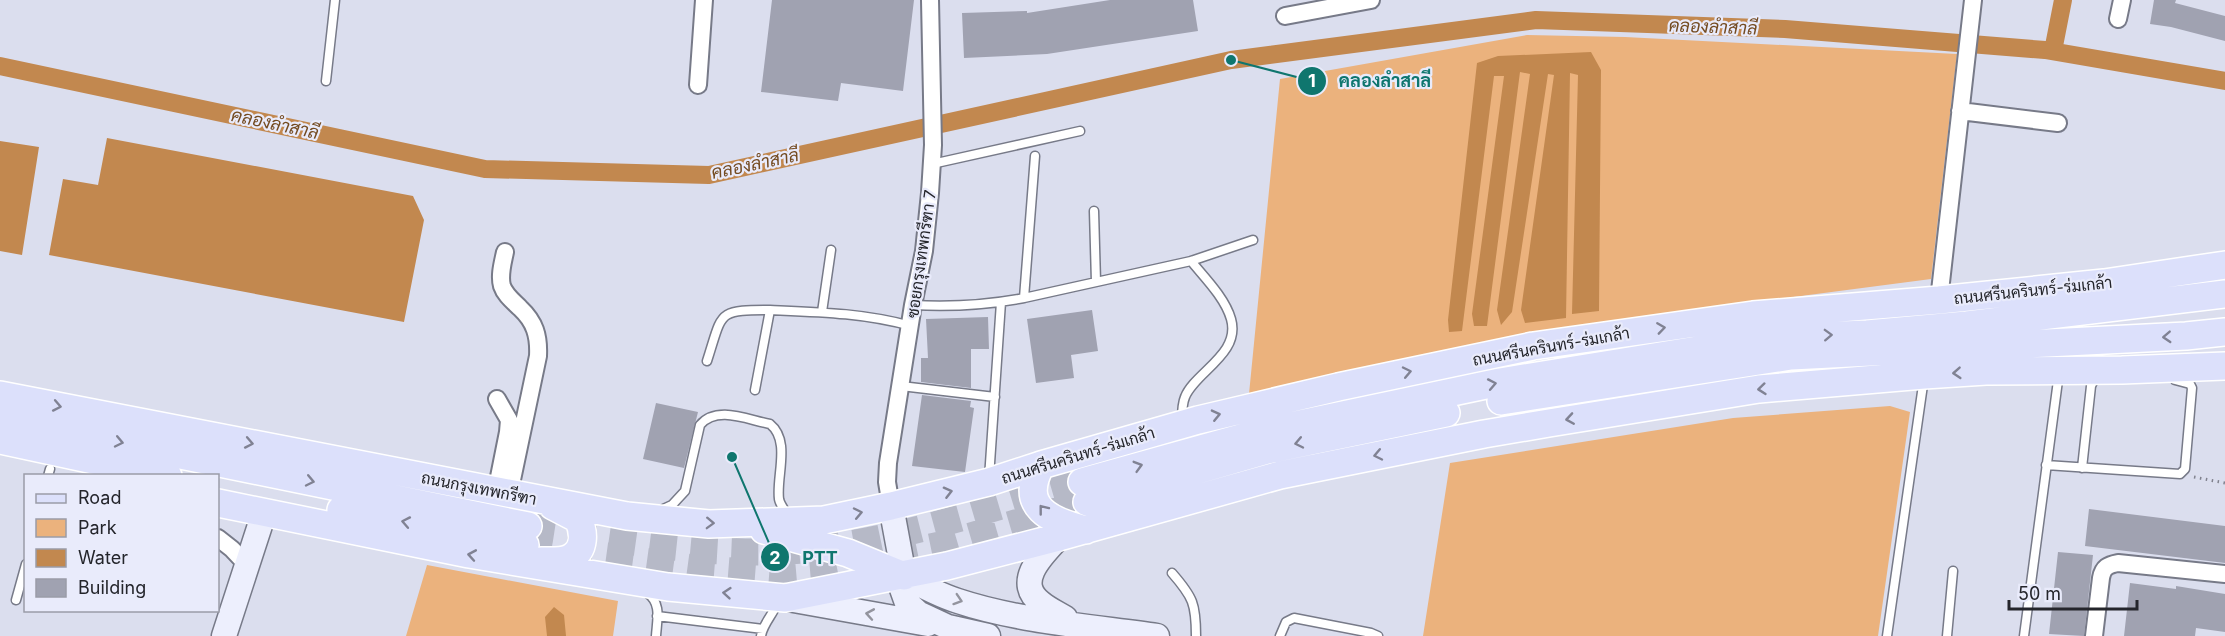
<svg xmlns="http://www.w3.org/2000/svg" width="2225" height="636" viewBox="0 0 2225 636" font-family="Inter,Sarabun,sans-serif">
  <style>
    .green { fill: #ebb27d }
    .water { fill: #c2884f }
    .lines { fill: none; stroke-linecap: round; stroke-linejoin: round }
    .canal { stroke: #c2884f; stroke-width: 18 }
    .building { fill: #a0a2b1 }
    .primary-tunnel { stroke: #b6b9c7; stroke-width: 27; stroke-dasharray: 27 14; stroke-linecap: butt }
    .lane-casing { stroke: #777a88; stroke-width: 11 }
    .street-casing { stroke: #777a88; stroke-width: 20 }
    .secondary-casing { stroke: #777a88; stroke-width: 27 }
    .primary-casing { stroke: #fff; stroke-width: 30 }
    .path { stroke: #80828e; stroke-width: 3; stroke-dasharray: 1.5 4.5; stroke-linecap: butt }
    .lane { stroke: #fff; stroke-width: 8 }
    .street { stroke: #fff; stroke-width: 16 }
    .secondary { stroke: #edeffd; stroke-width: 24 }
    .primary { stroke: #dce0fb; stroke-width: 27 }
    .oneway { stroke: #808293 }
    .oneway2 { stroke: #93949e }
    .labels { text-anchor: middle; stroke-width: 4.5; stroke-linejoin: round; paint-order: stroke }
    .street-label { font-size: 16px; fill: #24252b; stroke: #e9ebfb }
    .water-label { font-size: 18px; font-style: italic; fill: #744b21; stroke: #e9ebfb }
    .leader { fill: none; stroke: #0f766e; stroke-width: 2 }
    .callout-dot { fill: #0f766e; stroke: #e9ebfb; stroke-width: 2 }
    .mark-label { font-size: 18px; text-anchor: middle; font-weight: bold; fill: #fff }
    .callout-label { font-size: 18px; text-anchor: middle; font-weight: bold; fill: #0f766e; stroke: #e9ebfb; stroke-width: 4.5; stroke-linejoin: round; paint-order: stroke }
  </style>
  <rect width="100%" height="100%" fill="#dbdeee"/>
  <!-- green -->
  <path class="green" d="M1527,35L1625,37L1957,54L1931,279L1626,319L1249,394L1280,79Z
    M1890,406L1910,412L1878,636H1423L1450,463L1733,418Z
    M427,565L618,601L613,636H406Z"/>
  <!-- water -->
  <path class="water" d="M1591,52L1601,70L1599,311L1572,314L1578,75L1570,73L1566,318L1525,323L1521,310L1554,75L1548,74L1512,312L1501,325L1497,310L1530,74L1520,72L1487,326H1474L1472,314L1504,76H1494L1462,331L1449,332L1448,320L1477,63L1498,56Z
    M107,138L413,196L424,220L404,322L49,255L63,179L98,185Z
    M0,141L39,147L22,255L0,251Z
    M554,607L564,615L566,636H547L545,617Z"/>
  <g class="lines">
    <!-- canal -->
    <path class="canal" d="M2053,51L2063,0
      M0,66L485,169L709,175L1231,60L1536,20L1785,29L2045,50L2225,81"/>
  </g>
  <!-- building -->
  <path class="building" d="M772,0H914L903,91L841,83L838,101L761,92Z
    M1110,0H1193L1198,31L1047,54L964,58L962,13L1027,11V13Z
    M2154,0H2176L2175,3L2225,16V41L2171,27L2150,24Z
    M1092,310L1098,351L1071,355L1074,378L1036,383L1027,319Z
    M988,317L989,349H971V388L921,382V358H928L926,319Z
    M922,395L971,401L970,407L974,408L965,472L912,466Z
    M656,403L698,412L684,468L643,459Z
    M2089,509L2225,526V563L2085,546Z
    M2058,552L2093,555L2084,636L2049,634Z
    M2130,583L2176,589V586L2225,594V632L2196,628L2195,636H2124Z"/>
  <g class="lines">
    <!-- primary-tunnel -->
    <path class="primary-tunnel" d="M528,526C607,538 687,553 767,552C875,550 980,511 1082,482
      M525,545L694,568L771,574L818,570L940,545L1087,502"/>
    <defs>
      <path id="lane" d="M326,81L335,0
        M932,164L1080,131
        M1094,211L1096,282
        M1024,298L1035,156
        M913,305C950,307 987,305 1024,298L1191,261L1253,240
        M822,312L831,250
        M707,361C723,312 716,310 770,310
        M901,386L995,397
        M755,390L770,310C818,312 864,313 911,326
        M1182,420C1182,413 1182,404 1185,397C1195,372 1241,354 1231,319C1225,298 1205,278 1191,261
        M2046,465L2180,474L2185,469L2192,388L2190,384L2175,380
        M2082,468L2091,386L2094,380L2100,378
        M48,476L50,469
        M989,478L1001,302
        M659,511L672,505L685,491L700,425C717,405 748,420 770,424C791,441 776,476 779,499C780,505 785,510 788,516
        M1172,573C1193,597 1196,604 1196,636
        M647,593C662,603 657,620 656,636
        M16,600L26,564
        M657,616L763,629
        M761,636C763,623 774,614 778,601
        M1280,636L1286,622L1294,618L1371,633L1378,636
        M1887,636L1924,378
        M1947,636L1953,571
        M2024,636L2059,373"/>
      <path id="street" d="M1285,16L1371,0
        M2118,19L2122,0
        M698,85L704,0
        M1960,111L2058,123
        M505,252C503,262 499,275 502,286C505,295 513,301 520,308C535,322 539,336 538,356L509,494
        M1939,300L1973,0
        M496,492L508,432L509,420L497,399
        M891,506L887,482L888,463L913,305L924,251L930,193L933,145L930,0
        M218,538L232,549L248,566
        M2094,636L2101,578C2103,567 2108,565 2118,563L2225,574"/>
      <path id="secondary" d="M891,506L904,576L902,589L907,603L918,613L948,627L988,636
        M1059,537C1043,554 1013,582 1041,603C1048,609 1057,613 1065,618
        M904,576C922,586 939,595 958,601C1018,621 1094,627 1157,636
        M788,599L928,624
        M224,636L264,513"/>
      <path id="primary" d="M0,395L627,516L709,524L824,520L891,506L989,482L1041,465L1198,420L1338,387L1533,346L1753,315L1939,300L2104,283L2225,265
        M1501,401L1791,356L2186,336L2225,332
        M0,418L528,526
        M0,440L168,476
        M1041,465C1018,507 1050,521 1086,530
        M1082,482L1262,432L1500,382L1771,338L1867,334L1967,325L2225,294
        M1087,502L1267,450L1446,413
        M218,503L469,554L668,587L785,598L947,566L1059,537L1280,475L1484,434L1549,423L1759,389L1924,375L1986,371L2122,370L2225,366
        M341,510L525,545
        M764,530L848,553L904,576
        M541,561C550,561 562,562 570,558C586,550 584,531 578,519L553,506"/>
    </defs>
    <!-- lane casing -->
    <use href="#lane" class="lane-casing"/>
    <!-- street casing -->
    <use href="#street" class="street-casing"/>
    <!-- secondary casing -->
    <use href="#secondary" class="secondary-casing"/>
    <!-- primary casing -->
    <use href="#primary" class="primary-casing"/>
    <!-- path -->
    <path class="path" d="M2194,477L2225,483"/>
    <!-- lane -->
    <use href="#lane" class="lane"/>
    <!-- street -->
    <use href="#street" class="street"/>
    <!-- secondary -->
    <use href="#secondary" class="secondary"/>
    <!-- primary -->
    <use href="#primary" class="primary"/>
  </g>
  <!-- one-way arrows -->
  <defs><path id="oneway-chevron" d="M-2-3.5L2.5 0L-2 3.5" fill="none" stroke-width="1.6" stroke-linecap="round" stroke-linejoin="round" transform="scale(1.5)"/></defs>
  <g class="oneway">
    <use href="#oneway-chevron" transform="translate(1661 328) rotate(-8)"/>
    <use href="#oneway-chevron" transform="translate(1828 335) rotate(-2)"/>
    <use href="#oneway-chevron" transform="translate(2167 337) rotate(177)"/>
    <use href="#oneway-chevron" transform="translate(1407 372) rotate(-12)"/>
    <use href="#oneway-chevron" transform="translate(1957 373) rotate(176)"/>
    <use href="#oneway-chevron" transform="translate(1492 384) rotate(-11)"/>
    <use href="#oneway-chevron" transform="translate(1762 389) rotate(174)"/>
    <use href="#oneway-chevron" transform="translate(57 406) rotate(11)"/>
    <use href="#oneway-chevron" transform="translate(1216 415) rotate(-13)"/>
    <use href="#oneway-chevron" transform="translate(1570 419) rotate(171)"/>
    <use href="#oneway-chevron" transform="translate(119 442) rotate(12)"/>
    <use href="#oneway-chevron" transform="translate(249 443) rotate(11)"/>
    <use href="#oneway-chevron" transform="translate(1299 443) rotate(168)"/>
    <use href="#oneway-chevron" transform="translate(1378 455) rotate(168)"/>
    <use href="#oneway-chevron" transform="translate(1138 466) rotate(-16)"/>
    <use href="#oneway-chevron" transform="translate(310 481) rotate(12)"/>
    <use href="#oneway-chevron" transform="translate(948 492) rotate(-14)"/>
    <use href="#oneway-chevron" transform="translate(1043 509) rotate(-128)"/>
    <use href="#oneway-chevron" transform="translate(858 513) rotate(-12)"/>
    <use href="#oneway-chevron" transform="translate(406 522) rotate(-169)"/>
    <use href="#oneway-chevron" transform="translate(710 523) rotate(2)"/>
    <use href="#oneway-chevron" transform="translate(472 555) rotate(-170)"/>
    <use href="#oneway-chevron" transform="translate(727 593) rotate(-175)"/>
  </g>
  <g class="oneway2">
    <use href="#oneway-chevron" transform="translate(958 600) rotate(18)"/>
    <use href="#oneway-chevron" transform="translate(870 614) rotate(-170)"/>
  </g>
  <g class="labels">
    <!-- street labels -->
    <g class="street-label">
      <text transform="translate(921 254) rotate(-82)" y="6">ซอยกรุงเทพกรีฑา 7</text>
      <text transform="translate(2033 290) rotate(-6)" y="6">ถนนศรีนครินทร์-ร่มเกล้า</text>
      <text transform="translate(1551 346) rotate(-10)" y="6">ถนนศรีนครินทร์-ร่มเกล้า</text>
      <text transform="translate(1078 455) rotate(-17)" y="6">ถนนศรีนครินทร์-ร่มเกล้า</text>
      <text transform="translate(479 488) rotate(11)" y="6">ถนนกรุงเทพกรีฑา</text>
    </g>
    <!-- water labels -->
    <g class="water-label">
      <text transform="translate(1713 27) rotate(2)" y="6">คลองลำสาลี</text>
      <text transform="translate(275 124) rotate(12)" y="6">คลองลำสาลี</text>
      <text transform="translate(755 164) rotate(-12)" y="6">คลองลำสาลี</text>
    </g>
  </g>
  <!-- callouts -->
  <path class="leader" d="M1231 60L1312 81M732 457L775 557"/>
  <g class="callout-dot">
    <circle cx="1231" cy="60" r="6"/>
    <circle cx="732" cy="457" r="6"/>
    <circle cx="1312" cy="81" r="15"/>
    <circle cx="775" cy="557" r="15"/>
  </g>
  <g class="mark-label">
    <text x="1312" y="87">1</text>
    <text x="775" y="564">2</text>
  </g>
  <g class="callout-label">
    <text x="1385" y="87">คลองลำสาลี</text>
    <text x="820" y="564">PTT</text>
  </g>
  <!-- legend -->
  <rect x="24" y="474" width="195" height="138" fill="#e9ebfb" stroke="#9a9ca8" stroke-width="1.5"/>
  <rect x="36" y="494" width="30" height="9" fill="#dce0fb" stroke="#9a9ca8" stroke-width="1.5"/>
  <text x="78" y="504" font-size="18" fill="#24252b">Road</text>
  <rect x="36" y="519" width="30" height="18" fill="#ebb27d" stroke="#9a9ca8" stroke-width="1.5"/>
  <text x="78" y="534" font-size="18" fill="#24252b">Park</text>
  <rect x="36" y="549" width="30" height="18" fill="#c2884f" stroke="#9a9ca8" stroke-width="1.5"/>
  <text x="78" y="564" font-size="18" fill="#24252b">Water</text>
  <rect x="36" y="579" width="30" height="18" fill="#a0a2b1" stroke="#9a9ca8" stroke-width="1.5"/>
  <text x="78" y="594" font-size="18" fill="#24252b">Building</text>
  <!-- scale -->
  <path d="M2009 600v9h128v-9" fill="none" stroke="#24252b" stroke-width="3"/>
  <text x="2018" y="600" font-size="18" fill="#24252b" stroke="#e9ebfb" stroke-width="4.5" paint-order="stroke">50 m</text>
</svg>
